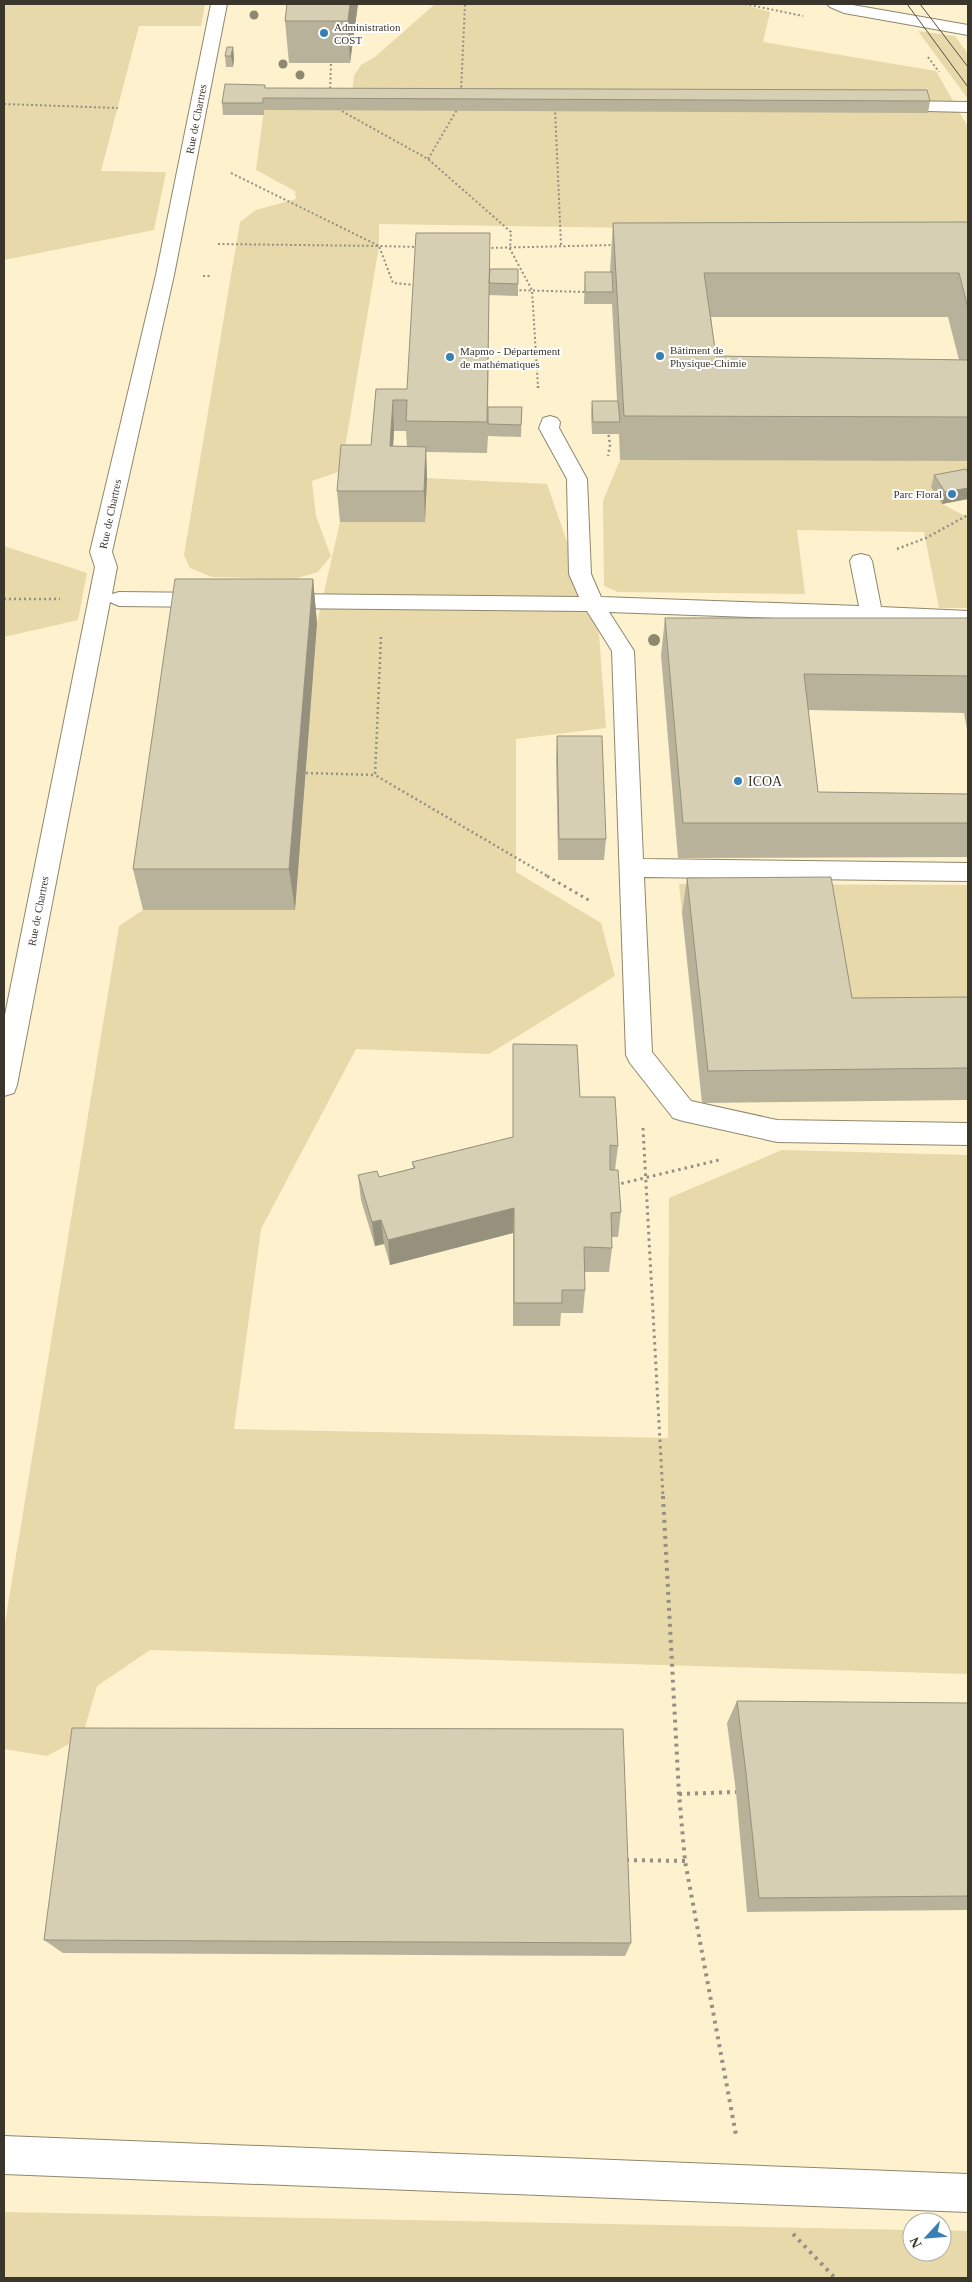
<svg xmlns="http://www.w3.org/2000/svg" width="972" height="2282" viewBox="0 0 972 2282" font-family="'Times New Roman',serif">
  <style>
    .built { fill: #fdf2cd; fill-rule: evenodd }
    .green { fill: #e7d9a9 }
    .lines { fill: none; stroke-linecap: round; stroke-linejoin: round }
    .minor-casing { stroke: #8f876d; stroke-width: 2 }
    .path-far3 { stroke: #949085; stroke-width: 2; stroke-dasharray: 2 2.5; stroke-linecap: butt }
    .path-far2 { stroke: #949085; stroke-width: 2.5; stroke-dasharray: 2 3; stroke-linecap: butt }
    .path-far1 { stroke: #949085; stroke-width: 3; stroke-dasharray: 2.5 4; stroke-linecap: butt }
    .path { stroke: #949085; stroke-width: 4; stroke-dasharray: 3 5; stroke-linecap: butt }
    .minor { fill: #fff; fill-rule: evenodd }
    .tram { stroke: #524e43; stroke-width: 1 }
    .tree { fill: #8f886e }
    .wall { fill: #b9b29a; fill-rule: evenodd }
    .shaded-wall { fill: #96917d }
    .building { fill: #d7cfb3; stroke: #96917d }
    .poi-dot { fill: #3880b4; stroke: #fff; stroke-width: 2 }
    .labels { text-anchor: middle; stroke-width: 4; stroke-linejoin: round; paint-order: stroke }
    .far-poi-label { font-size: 11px; fill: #3a362b; stroke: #fff; text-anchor: start }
    .far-street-label { font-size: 11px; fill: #3a362b; stroke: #fff }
    .poi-label { font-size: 14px; fill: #3a362b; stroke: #fff; text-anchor: start }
  </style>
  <rect width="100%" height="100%" fill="#fefaef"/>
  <!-- built -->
  <path class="built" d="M4,4H968V2278H4ZM912,2222H942V2252H912Z"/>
  <!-- green -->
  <path class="green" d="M4,4H205L201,26H139L101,171L166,172L154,230L4,260Z
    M435,4H742L770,12L763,42L936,71L968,127V233L379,224V246L341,471L312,481L316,516L331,556L318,572L294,579L212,577L190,568L184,555L240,222L256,210L296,199L295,191L256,170L264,110H350L354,76L361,65L375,57Z
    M918,31L955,36L968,54V99Z
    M620,460L968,461V489L942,504L965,516L968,521V608H939L924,532L797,530L805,594L618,592L604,586L603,501Z
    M427,478L547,484L599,634L606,728L516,739V872L601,923L615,976L489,1054L356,1049L261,1229L234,1429L668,1438L669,1198L782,1150L968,1155V1674L150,1650L97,1686L82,1737L47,1756L4,1749V1629L119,926L143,910H295L317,623L340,522H425Z
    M4,546L87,573L78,620L4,637Z
    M679,884L968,885V1030L842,1031L682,913Z
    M4,2212L912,2230V2252H942V2230L968,2231V2278H4Z"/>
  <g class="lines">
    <defs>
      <path id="minor" d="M211,4H227L174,275L112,552L117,567L112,594L119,592L210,593L218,595L221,600L218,605L210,607L119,606L110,602L17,1085L14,1093L4,1096V1020L95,567L90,552L156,275Z
        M827,4H847L968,25V35L844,13L830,7Z
        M892,101L968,102V112L886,110L884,106L886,102Z
        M550,416L557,418L560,422L559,428L587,479L591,574L601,597L859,606L850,561L853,556L861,554L869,556L872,561L881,607L968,611V625L609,612L634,651L643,859L968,863V881L644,877L652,1052L691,1101L777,1120L968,1123V1145L777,1142L683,1121L673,1118L630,1063L626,1055L612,651L587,611L278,608L270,606L267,601L270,596L278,594L579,597L569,574L567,479L539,428L543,418Z
        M4,2136L968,2174V2212L4,2174Z"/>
    </defs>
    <!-- minor casing -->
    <use href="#minor" class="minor-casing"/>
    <!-- path-far3 -->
    <path class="path-far3" d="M745,4L803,16
      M928,57L939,72
      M461,92L465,4
      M330,93L331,63
      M4,104L118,108
      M555,108L561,245
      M338,109L428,159L511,232L510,249L532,290L538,387
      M428,159L458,108
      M231,173L379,246L418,247
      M218,244L379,246L393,283L415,285
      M487,248L615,245
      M203,276H212
      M515,290L586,292"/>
    <!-- path-far2 -->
    <path class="path-far2" d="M538,386V389
      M608,430L610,445L608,456
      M897,549L926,538L968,515
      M4,599H60
      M381,637L375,775L549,877
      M306,773L375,775"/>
    <!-- path-far1 -->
    <path class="path-far1" d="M547,876L592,902
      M643,1128L663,1497
      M615,1185L719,1160"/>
    <!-- path -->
    <path class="path" d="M663,1496L679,1794L685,1861L736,2135
      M679,1794L736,1792
      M626,1860L685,1861
      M793,2234L835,2278"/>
    <!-- minor -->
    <use href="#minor" class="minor"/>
    <!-- tram -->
    <path class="tram" d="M907,4L968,87
      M920,4L968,67"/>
  </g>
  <!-- trees -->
  <g class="tree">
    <circle cx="254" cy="15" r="4.5"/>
    <circle cx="283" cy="64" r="4.5"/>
    <circle cx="300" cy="75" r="4.5"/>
    <circle cx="654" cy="640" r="6"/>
  </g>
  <!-- wall -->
  <path class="wall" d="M287,4H358L350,63H289L285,21Z
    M233,47L234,59L233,67H226L225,56Z
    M266,88L930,101L928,113L264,110V115H223L222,103Z
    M968,222V461L620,460L619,433V434H592L591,413L592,401H617L612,304H584L585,272H610L613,223ZM711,317H948L959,360L716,356Z
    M518,269V296L489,295L488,417L522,407L521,437L488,436L487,453L426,452L427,478L425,522H340L337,491L371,445L376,389H407L490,279ZM394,431H406L407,447L393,446Z
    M968,473V499L942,504L931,487L934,475Z
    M313,579L317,623L295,910H143L133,869Z
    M665,618H968V735L964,713L808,710L818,792L968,794V857L678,858L661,655Z
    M557,736L606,839L604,860H558L556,758Z
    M687,878L852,998L968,997V1100L702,1103L682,913Z
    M513,1044L580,1097L618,1146L615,1170L621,1212L618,1237H611L612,1248L609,1272H585V1290L583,1313H561L560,1326H513V1233L390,1265L384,1244L375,1246L361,1200L358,1175L379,1177L413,1168L412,1162L513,1137Z
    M737,1701L968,1703V1910L747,1912L736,1792L727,1723Z
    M44,1940L631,1943L625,1956L63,1953Z"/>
  <!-- shaded-wall -->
  <path class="shaded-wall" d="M350,4H358L350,63L348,21Z
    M233,47L234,59L233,67L231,56Z
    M393,400L394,431L391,477L390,446Z
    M426,447L427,478L425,522L424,491Z
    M968,488V499L942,504L945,492Z
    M313,579L317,623L295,910L289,869Z
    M514,1208L513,1233L390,1265L388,1240Z
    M381,1220L384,1244L375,1246L372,1222Z"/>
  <!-- building -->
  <path class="building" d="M287,4H350L348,21H285Z
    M227,47H233L231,56H225Z
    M225,84L265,85V88L927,90L930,101L263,98V103H222Z
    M968,222V308L959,273H704L716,356L968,360V417L624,416L613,223Z
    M416,233H490L487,422L406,421L407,400H393L390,446L426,447L424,491H337L341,445H371L376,389H407Z
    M490,269H518V284L489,283Z
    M585,272H612L613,292H585Z
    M592,401H618L620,422H593Z
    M488,407H522L521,425L488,424Z
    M966,469L968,473V488L945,492L934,475Z
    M175,579H313L289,869H133Z
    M665,618H968V676L804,674L818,792L968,794V823H683Z
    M557,736H602L606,839H559Z
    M831,877L852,998L968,997V1068L708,1071L687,878Z
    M513,1044L577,1045L580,1097H615L618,1146L610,1145V1170H618L621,1212L611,1213L612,1248L584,1247L585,1290H562V1303H514V1208L388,1240L381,1220L372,1222L358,1175L377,1171L379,1177L415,1168L412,1162L513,1137Z
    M737,1701L968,1703V1896L759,1898L746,1773Z
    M72,1728L623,1729L631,1943L44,1940Z"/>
  <!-- markers -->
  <g class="poi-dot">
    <circle cx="324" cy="33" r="5"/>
    <circle cx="660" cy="356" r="5"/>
    <circle cx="450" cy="357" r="5"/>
    <circle cx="952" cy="494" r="5"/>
    <circle cx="738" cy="781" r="5"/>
  </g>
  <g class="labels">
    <!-- far-poi labels -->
    <g class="far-poi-label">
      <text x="334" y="31">Administration<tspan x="334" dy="13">COST</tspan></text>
      <text x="670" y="354">Bâtiment de<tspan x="670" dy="13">Physique-Chimie</tspan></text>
      <text x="460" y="355">Mapmo - Département<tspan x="460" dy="13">de mathématiques</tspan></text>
      <text x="942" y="498" text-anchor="end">Parc Floral</text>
    </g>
    <!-- far-street labels -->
    <g class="far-street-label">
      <text transform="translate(196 119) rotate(-79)" y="4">Rue de Chartres</text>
      <text transform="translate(110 514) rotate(-78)" y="4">Rue de Chartres</text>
      <text transform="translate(38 911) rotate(-79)" y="4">Rue de Chartres</text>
    </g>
    <!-- poi labels -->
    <g class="poi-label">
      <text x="748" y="786">ICOA</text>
    </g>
  </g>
  <!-- border -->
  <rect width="972" height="2282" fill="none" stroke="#3a362b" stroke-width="10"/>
  <!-- north arrow -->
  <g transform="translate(927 2237) rotate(244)"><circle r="24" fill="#ffffff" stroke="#b0afaa"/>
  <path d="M0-4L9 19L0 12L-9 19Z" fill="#3880b4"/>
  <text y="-8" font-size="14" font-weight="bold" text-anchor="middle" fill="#3a362b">N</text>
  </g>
</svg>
